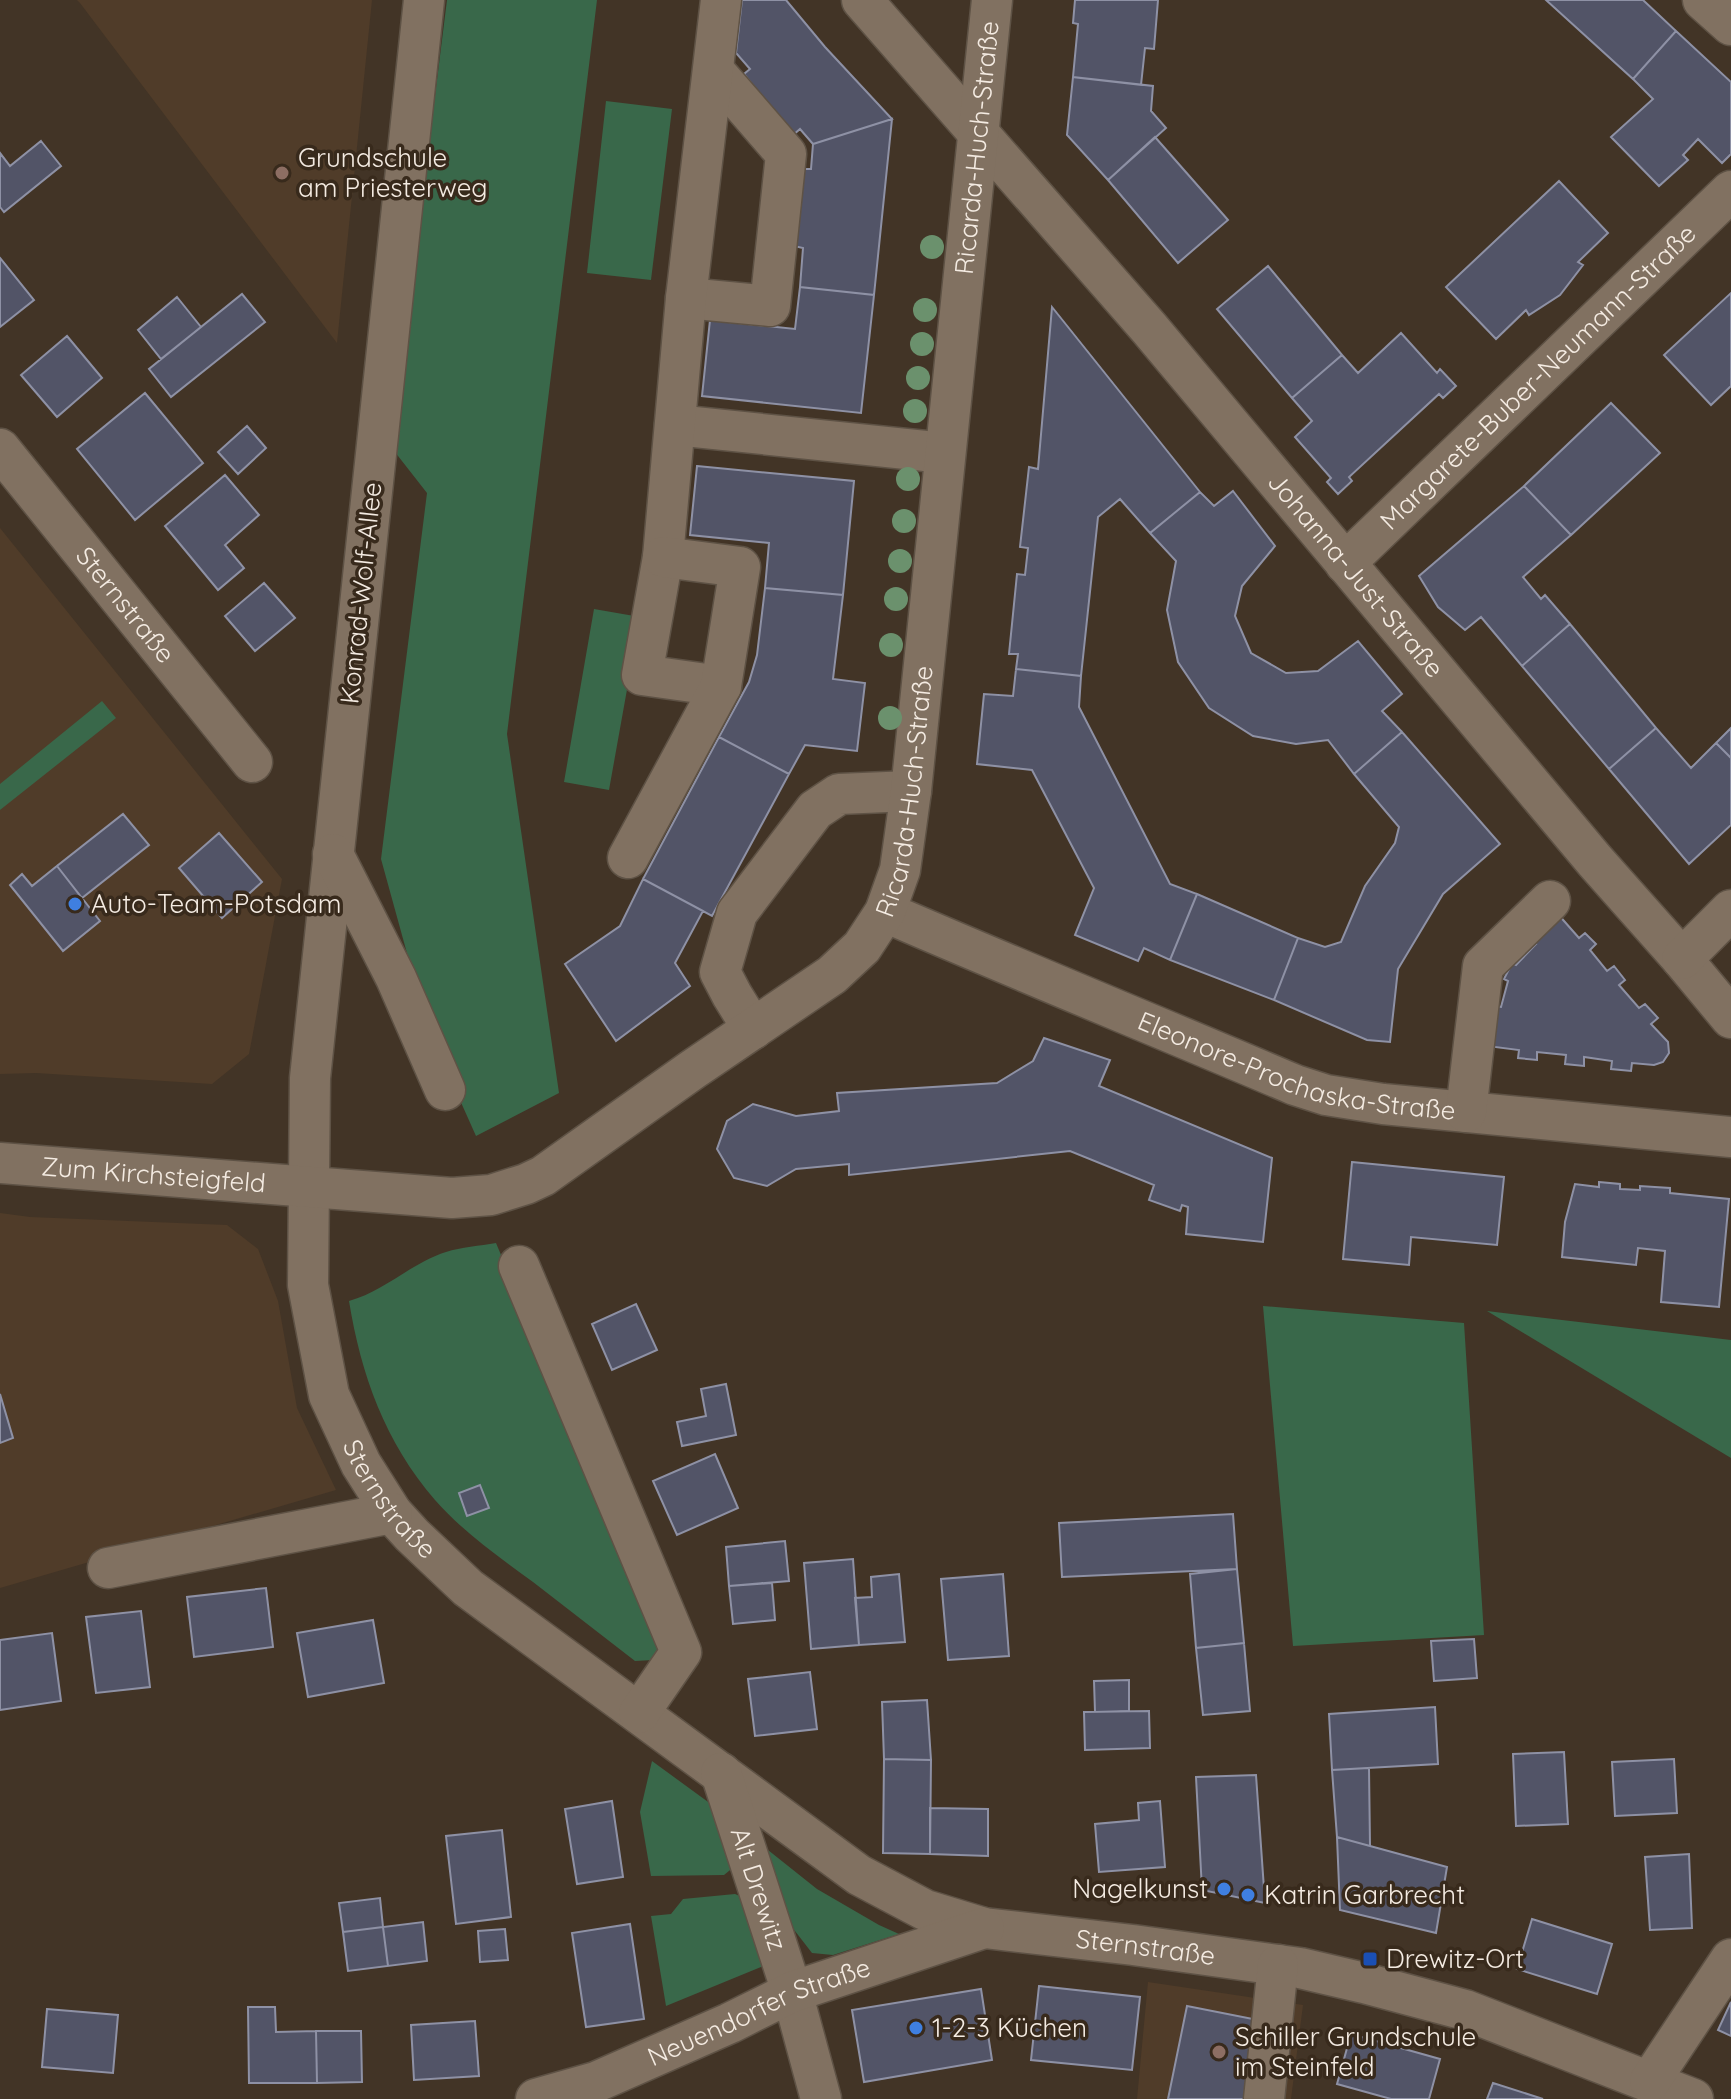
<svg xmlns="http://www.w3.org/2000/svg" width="1731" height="2099" viewBox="0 0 1731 2099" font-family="Quicksand,sans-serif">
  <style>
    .built { fill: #503c29 }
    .green { fill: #39684a }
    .building { fill: #525467; stroke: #8e91a5; stroke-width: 2 }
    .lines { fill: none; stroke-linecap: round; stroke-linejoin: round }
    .minor-casing { stroke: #5e5245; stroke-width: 43 }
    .minor { stroke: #817161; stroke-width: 40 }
    .tree { fill: #6b916d }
    .education-dot { fill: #8d6e63; stroke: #382a1c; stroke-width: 3 }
    .shop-dot { fill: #3f7fe0; stroke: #382a1c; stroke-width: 3 }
    .transit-dot { fill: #1a4fb4; stroke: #382a1c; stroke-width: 3 }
    .labels { text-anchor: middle; stroke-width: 7; stroke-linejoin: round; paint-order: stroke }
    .street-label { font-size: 26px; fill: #f4ebe2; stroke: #382a1c }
    .poi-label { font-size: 26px; fill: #f4ebe2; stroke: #382a1c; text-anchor: start }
  </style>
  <rect width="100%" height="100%" fill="#423426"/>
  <!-- built -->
  <path class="built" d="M77,0H372L337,343L80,3Z
    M0,528L282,879L249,1054L212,1084L36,1073L0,1074Z
    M0,1213L30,1217L227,1225L258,1249L278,1301L297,1408L336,1490L0,1588Z
    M1148,1982L1303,2005L1291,2099H1137Z"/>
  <!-- green -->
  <path class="green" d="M447,0H597L507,734L559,1093L476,1136L442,1060L413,975L381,859L427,493L391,447Z
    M606,101L672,109L651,280L587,273Z
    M594,609L640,617L609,790L564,782Z
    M102,701L116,718L0,810V784Z
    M496,1243L667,1649L653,1660L635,1661C601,1635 567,1608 533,1582C499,1557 463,1532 435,1500C385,1442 361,1375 349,1301C385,1291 411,1263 446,1252C461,1247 480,1246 496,1243Z
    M1263,1306L1464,1323L1484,1635L1293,1646Z
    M1487,1311L1731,1340V1458Z
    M652,1761L715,1807L735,1866L724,1875L651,1876L640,1812Z
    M768,1850L817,1889L879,1925L899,1934L833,1955L812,1953L788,1922Z
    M735,1894L749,1900L768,1964L666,2006L651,1916L671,1914L683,1899Z"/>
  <!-- building -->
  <path class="building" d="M742,0H786L825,47L892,119L813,144L800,129L792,136L744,74L750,69L736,53Z
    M1075,0H1158L1154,49L1145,48L1141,85L1073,77L1078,24L1073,23Z
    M1546,0H1643L1676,31L1633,79Z
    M1676,31L1731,82V154L1722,163L1698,139L1683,155L1688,160L1659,186L1611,137L1653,99L1633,79Z
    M1073,77L1153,86L1151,111L1166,128L1108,180L1067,135Z
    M892,119L874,295L800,287L803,248L794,246L803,169H811L813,144Z
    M1155,137L1228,220L1178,263L1108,180Z
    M41,141L61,166L4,212L0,207V153L10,166Z
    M1559,181L1608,233L1578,262L1583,265L1560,295L1529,315L1526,310L1496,339L1446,287Z
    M0,258L34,300L0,327Z
    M1268,266L1342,355L1292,398L1217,309Z
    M800,287L874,295L861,413L702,396L710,320L795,329Z
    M1731,293V386L1711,405L1664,355Z
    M242,294L265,322L171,397L149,369Z
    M177,297L201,327L161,359L138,330Z
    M1052,307L1200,492L1150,533L1120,499L1098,517L1081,676L1016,669L1018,654H1009L1017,574L1025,575L1028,548L1020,547L1029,467L1038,469Z
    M1401,333L1437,373L1440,369L1456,386L1443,398L1439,394L1349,477L1352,481L1338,494L1327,482L1331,478L1295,437L1312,421L1292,398L1342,355L1358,373Z
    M67,336L102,378L57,417L21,375Z
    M145,393L203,463L135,520L77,449Z
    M1611,403L1660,453L1571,535L1524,486Z
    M247,426L266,448L238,474L218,452Z
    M697,466L854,481L843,595L765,588L769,543L690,535Z
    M225,475L259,515L225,545L244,568L218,590L165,526Z
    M1524,486L1571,535L1523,577L1541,599L1545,595L1570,624L1522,666L1481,617L1465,630L1438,607L1419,576Z
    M1233,491L1275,546L1242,586L1235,616L1251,653L1286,673L1318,671L1358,641L1402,694L1382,711L1402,732L1354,774L1328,740L1296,744L1253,736L1209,708L1178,662L1167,610L1176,561L1150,533L1200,492L1214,506Z
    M264,583L295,618L255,651L225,616Z
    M765,588L843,595L833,679L865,683L857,751L805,745L789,774L719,737L749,682L757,655Z
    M1570,624L1656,728L1609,769L1522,666Z
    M1016,669L1081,676L1079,707L1170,884L1197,894L1170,960L1144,948L1138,961L1075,935L1094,888L1032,770L977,764L984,694L1013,696Z
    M1656,728L1691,768L1716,743L1731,758V825L1689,864L1609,769Z
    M1731,728V758L1716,743Z
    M1402,732L1500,844L1443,894L1398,969L1390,1042L1367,1040L1274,1000L1298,938L1325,947L1341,942L1365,886L1395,843L1399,827L1354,774Z
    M719,737L789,774L712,916L643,879Z
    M123,814L149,845L82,898L57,866Z
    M219,833L262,882L222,918L179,868Z
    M57,866L100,921L63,951L10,885L22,874L32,886Z
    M643,879L703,911L675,963L690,986L616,1041L565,964L620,926Z
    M1197,894L1298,938L1274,1000L1170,960Z
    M1557,913L1579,938L1585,933L1596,944L1590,950L1607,971L1614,966L1625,980L1619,985L1639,1008L1645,1004L1658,1018L1651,1024L1668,1042L1669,1053L1663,1062L1654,1065L1632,1063L1631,1071L1611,1069L1612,1061L1584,1057V1066L1565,1064L1566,1055L1537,1052V1060L1518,1058L1519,1050L1487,1046L1492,1006L1501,1007L1508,981L1504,979L1512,963L1516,965L1536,944L1527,936Z
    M1044,1038L1110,1060L1099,1086L1272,1158L1263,1242L1186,1234L1188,1207L1182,1205L1180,1211L1149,1200L1154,1185L1070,1151L849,1175V1164L796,1169L767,1186L734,1178L717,1149L727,1121L753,1104L796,1116L839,1111L837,1093L997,1083L1033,1061Z
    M1352,1162L1504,1177L1497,1245L1411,1237L1409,1265L1343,1259Z
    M1599,1182L1620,1184V1189L1640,1190V1186L1670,1188V1193L1729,1199L1719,1307L1661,1302L1665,1251L1638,1248L1636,1265L1562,1257L1565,1222L1575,1184L1599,1187Z
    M636,1304L657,1350L612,1370L592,1324Z
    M726,1384L736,1435L682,1446L677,1422L706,1416L701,1389Z
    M0,1394L13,1438L0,1443Z
    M715,1454L738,1508L677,1535L653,1481Z
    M480,1485L489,1508L467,1516L459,1493Z
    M1233,1514L1237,1569L1062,1577L1059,1523Z
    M785,1541L789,1581L729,1586L726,1547Z
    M853,1559L859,1645L811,1649L804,1563Z
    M1237,1569L1244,1643L1196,1648L1190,1574Z
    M899,1574L905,1642L859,1645L855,1598L872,1597L871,1577Z
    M1003,1574L1009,1656L948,1660L941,1579Z
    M772,1583L775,1620L733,1624L729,1586Z
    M266,1588L273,1647L194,1657L187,1597Z
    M141,1611L150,1687L96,1693L86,1617Z
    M373,1620L384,1683L308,1697L297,1633Z
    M52,1633L61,1701L0,1710V1640Z
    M1474,1639L1477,1678L1434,1681L1431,1641Z
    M1244,1643L1250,1711L1203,1715L1196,1648Z
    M810,1672L817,1729L755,1736L748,1679Z
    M1129,1680V1711L1095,1712L1094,1681Z
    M927,1700L931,1760L884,1759L882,1702Z
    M1435,1707L1438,1764L1332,1770L1329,1714Z
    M1149,1711L1150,1748L1085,1750L1084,1712Z
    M1564,1752L1568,1824L1516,1826L1513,1754Z
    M884,1759L931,1760L930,1854L883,1853Z
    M1674,1759L1677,1813L1615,1816L1612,1762Z
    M1369,1768L1370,1846L1337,1837L1332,1770Z
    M1256,1775L1265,1903L1202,1890L1196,1777Z
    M612,1801L623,1877L577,1884L565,1809Z
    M1160,1801L1165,1867L1099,1872L1095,1824L1139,1820L1138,1803Z
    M930,1808L988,1809V1856L930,1854Z
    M502,1830L511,1917L456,1924L446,1836Z
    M1337,1837L1447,1867L1436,1933L1340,1910Z
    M1689,1854L1692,1928L1650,1930L1645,1857Z
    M380,1898L383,1927L343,1932L339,1903Z
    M1532,1919L1612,1944L1597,1994L1517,1969Z
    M423,1922L427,1961L388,1966L383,1927Z
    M630,1924L644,2019L586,2027L572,1933Z
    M383,1927L388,1966L348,1971L343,1932Z
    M505,1929L508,1960L480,1962L478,1931Z
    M1039,1986L1140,1997L1132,2070L1031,2060Z
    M981,1989L992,2060L864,2082L852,2010Z
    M1731,2002V2036L1718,2030Z
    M1187,2006L1263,2021L1248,2099H1168Z
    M248,2007H275L276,2032L316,2031L317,2083H249Z
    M47,2009L118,2015L113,2073L42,2067Z
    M475,2021L479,2076L414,2080L411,2025Z
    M316,2031H361L362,2082L317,2083Z
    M1351,2034L1440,2059L1429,2099H1391L1337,2084Z
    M1493,2083L1543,2099H1487Z"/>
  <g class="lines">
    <defs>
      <g id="minor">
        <path id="s1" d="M424,0L310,1078L308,1285L329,1395L361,1464L392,1513L412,1535L468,1588L859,1875L925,1910L984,1928L1133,1945L1300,1968L1364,1983L1465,2010L1693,2099"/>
        <path id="s2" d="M862,0L1149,328L1595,861L1682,959L1731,1018"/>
        <path d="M1703,0L1731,25"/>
        <path d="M686,298L770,306L786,154L714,71"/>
        <path d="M675,425L945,453"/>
        <path id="s3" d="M0,449L252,762"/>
        <path id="s4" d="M1345,563L1731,191"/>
        <path d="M721,686L642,675L663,557L686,298L721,0"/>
        <path d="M333,854L396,978L445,1090"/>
        <path d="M628,858L721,686L740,567L663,557"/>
        <path id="s5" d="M885,912C1021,971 1159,1027 1295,1085L1326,1095L1383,1104L1731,1137"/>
        <path d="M1682,959L1731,910"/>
        <path d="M753,1029L732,995L720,972L737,913L815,810L839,794L911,791"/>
        <path d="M1466,1112L1483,966L1550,901"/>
        <path id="s6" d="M0,1163L452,1198L491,1195L526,1184L543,1176L692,1070L832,975L862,947L885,912L900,870L911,791L992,0"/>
        <path d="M519,1266L681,1652L639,1713"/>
        <path d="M108,1568L392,1513"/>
        <path id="s7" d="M721,1773L792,1992L821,2099"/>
        <path d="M1650,2081L1731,1959"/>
        <path id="s8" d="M536,2099L596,2082L730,2023L792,1992L984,1928"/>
        <path d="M1264,2099L1278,1965"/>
      </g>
    </defs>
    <!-- minor casing -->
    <use href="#minor" class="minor-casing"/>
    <!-- minor -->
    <use href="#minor" class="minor"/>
  </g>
  <!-- trees -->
  <g class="tree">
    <circle cx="932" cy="247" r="12"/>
    <circle cx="925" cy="310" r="12"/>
    <circle cx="922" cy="344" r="12"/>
    <circle cx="918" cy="378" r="12"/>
    <circle cx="915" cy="411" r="12"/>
    <circle cx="908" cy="479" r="12"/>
    <circle cx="904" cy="521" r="12"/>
    <circle cx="900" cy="561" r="12"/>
    <circle cx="896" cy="599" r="12"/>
    <circle cx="891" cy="645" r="12"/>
    <circle cx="890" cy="718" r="12"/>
  </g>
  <!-- markers -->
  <g class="education-dot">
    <circle cx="282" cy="173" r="8"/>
    <circle cx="1219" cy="2052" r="8"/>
  </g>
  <g class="shop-dot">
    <circle cx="75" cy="904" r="8"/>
    <circle cx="1224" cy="1889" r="8"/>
    <circle cx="1248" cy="1895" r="8"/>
    <circle cx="916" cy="2028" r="8"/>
  </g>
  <rect class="transit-dot" x="1362" y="1951" width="16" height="16" rx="4"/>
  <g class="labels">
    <!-- street labels -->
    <g class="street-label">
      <text dy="9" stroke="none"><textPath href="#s6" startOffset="1754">Ricarda-Huch-Straße</textPath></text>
      <text dy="9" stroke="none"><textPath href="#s4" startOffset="268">Margarete-Buber-Neumann-Straße</textPath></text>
      <text dy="9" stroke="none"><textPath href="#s2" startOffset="758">Johanna-Just-Straße</textPath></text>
      <text transform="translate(361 593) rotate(-84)" y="9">Konrad-Wolf-Allee</text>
      <text dy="9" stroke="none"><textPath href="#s3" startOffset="200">Sternstraße</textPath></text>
      <text dy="9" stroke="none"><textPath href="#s6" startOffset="1106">Ricarda-Huch-Straße</textPath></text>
      <text dy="9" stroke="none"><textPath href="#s5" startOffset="442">Eleonore-Prochaska-Straße</textPath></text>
      <text dy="9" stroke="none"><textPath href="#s6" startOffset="154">Zum Kirchsteigfeld</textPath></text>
      <text dy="9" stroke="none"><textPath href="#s1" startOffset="1524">Sternstraße</textPath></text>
      <text dy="9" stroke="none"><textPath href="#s7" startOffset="122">Alt Drewitz</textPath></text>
      <text dy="9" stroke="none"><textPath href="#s1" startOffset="2428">Sternstraße</textPath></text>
      <text dy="9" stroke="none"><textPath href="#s8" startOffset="240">Neuendorfer Straße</textPath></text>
    </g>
    <!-- poi labels -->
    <g class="poi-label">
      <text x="298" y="167">Grundschule<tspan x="298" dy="30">am Priesterweg</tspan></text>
      <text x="91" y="913">Auto-Team-Potsdam</text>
      <text x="1208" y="1898" text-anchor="end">Nagelkunst</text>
      <text x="1264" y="1904">Katrin Garbrecht</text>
      <text x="1386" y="1968">Drewitz-Ort</text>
      <text x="932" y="2037">1-2-3 Küchen</text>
      <text x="1235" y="2046">Schiller Grundschule<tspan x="1235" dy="30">im Steinfeld</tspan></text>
    </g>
  </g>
</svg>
